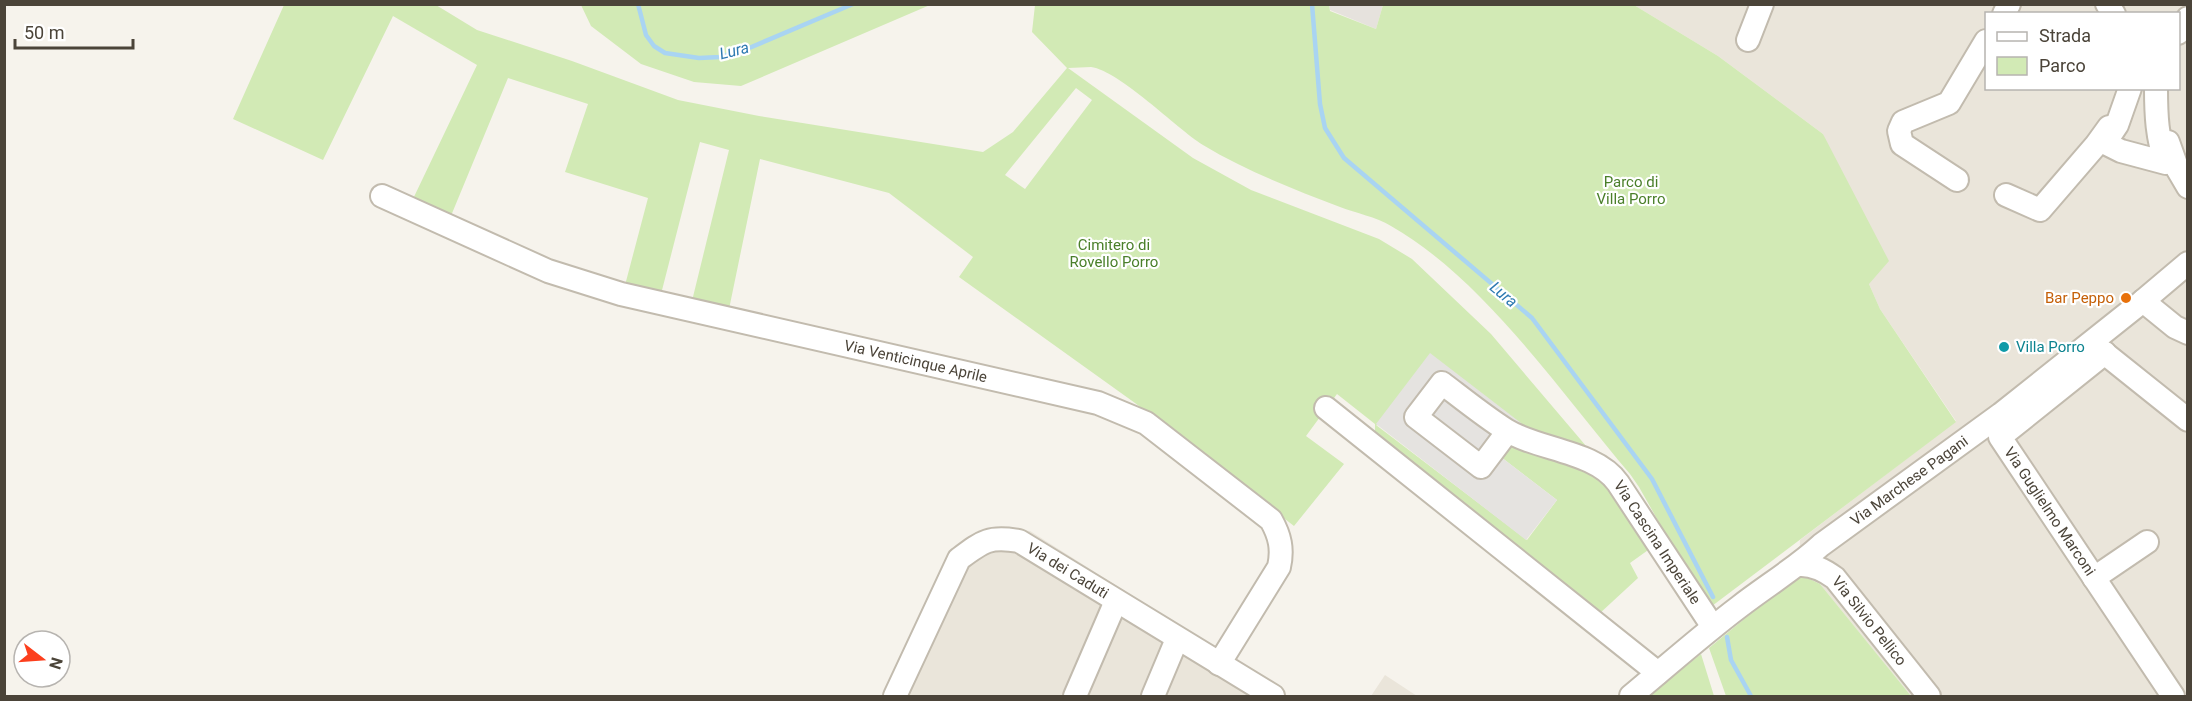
<svg xmlns="http://www.w3.org/2000/svg" width="2192" height="701" viewBox="0 0 2192 701" font-family="Roboto,sans-serif">
  <style>
    .residential { fill: #eae5da; fill-rule: evenodd }
    .industrial { fill: #e6e2dd }
    .green { fill: #d2eab5; fill-rule: evenodd }
    .parking { fill: #e5e3e0 }
    .lines { fill: none; stroke-linecap: round; stroke-linejoin: round }
    .stream { stroke: #a9d4f2; stroke-width: 4.5 }
    .minor-casing { stroke: #c2bbae; stroke-width: 26 }
    .minor { stroke: #fff; stroke-width: 22 }
    .food-dot { fill: #e8710a; stroke: #fff; stroke-width: 2 }
    .culture-dot { fill: #0f9aa8; stroke: #fff; stroke-width: 2 }
    .labels { text-anchor: middle; stroke-width: 4.5; stroke-linejoin: round; paint-order: stroke }
    .park-label { font-size: 15px; fill: #4a7f2a; stroke: #fff }
    .food-label { font-size: 15px; fill: #c56008; stroke: #fff; text-anchor: end }
    .culture-label { font-size: 15px; fill: #0d838f; stroke: #fff; text-anchor: start }
    .street-label { font-size: 15px; fill: #4b4439; stroke: #fff }
    .water-label { font-size: 16px; font-style: italic; fill: #2e7ab2; stroke: #fff }
  </style>
  <rect width="100%" height="100%" fill="#f6f3ec"/>
  <!-- residential -->
  <path class="residential" d="M1634,5H2187V696H1911L1820,584L1799,574L1800,540L1956,421L1880,309L1869,284L1823,134L1718,56ZM1986,14H2178V88H1986Z
    M1009,528L1030,531L1220,651L1229,661L1287,696H886L953,551L979,530Z
    M1385,675L1417,696H1371Z"/>
  <!-- industrial -->
  <path class="industrial" d="M1329,5H1383L1376,29L1330,10Z"/>
  <!-- green -->
  <path class="green" d="M284,5H436L477,30L572,61L678,100L759,116L983,152L1013,132L1067,68L1032,32L1035,5H1329L1330,11L1376,29L1383,5H1634L1718,56L1823,134L1889,261L1869,284L1880,309L1956,422L1708,609L1639,487L1630,474C1560,392 1484,279 1391,226C1376,217 1356,213 1340,207C1293,189 1246,171 1203,145C1176,128 1120,71 1091,67C1084,67 1076,68 1068,68L1193,158L1251,190L1379,239L1412,259L1491,334L1592,453L1376,425L1527,540L1557,500L1497,454L1505,443L1602,476L1651,548L1630,563L1638,578L1599,614L1375,435V424L1337,394L1306,436L1344,464L1294,526L1135,403L959,277L973,257L889,193L760,159L728,314L691,305L729,150L700,142L660,298L624,289L648,198L565,172L588,104L508,78L448,223L412,201L477,65L393,16L323,160L233,119ZM1076,88L1092,100L1025,189L1005,175Z
    M581,5H930L741,86L694,82L641,64L591,26Z
    M1799,574L1820,584L1911,696H1726L1709,648Z
    M1701,654L1714,696H1647Z"/>
  <!-- parking -->
  <path class="parking" d="M1430,353L1521,423L1497,454L1557,500L1526,540L1376,424Z"/>
  <g class="lines">
    <!-- stream -->
    <path class="stream" d="M638,4L646,35L654,46L665,53L699,58L720,57L742,51L853,4
      M1312,4L1320,104L1325,128L1344,158L1532,318L1652,479L1713,597
      M1727,637L1731,660L1751,696"/>
    <defs>
      <g id="minor">
        <path d="M2107,4L2114,14"/>
        <path d="M2004,14L2009,4"/>
        <path d="M2178,33L2188,18"/>
        <path d="M1748,40L1762,4"/>
        <path d="M2130,88L2117,125L2105,143L2121,151L2166,163C2157,138 2156,115 2156,88"/>
        <path d="M2168,142L2178,170L2188,187"/>
        <path d="M1957,180L1902,144L1899,131L1903,122L1949,103L1986,41"/>
        <path d="M2006,195L2040,210L2096,145L2109,127"/>
        <path id="s1" d="M382,196L548,271L621,294L1098,403L1146,423L1271,520C1280,536 1283,549 1279,567L1219,664"/>
        <path d="M2143,301L2175,327L2188,333"/>
        <path d="M2093,344L2188,420"/>
        <path id="s2" d="M2105,353L2000,437L2173,696"/>
        <path d="M1326,408L1658,673"/>
        <path id="s3" d="M1508,431L1481,467L1416,417L1442,383C1463,399 1484,416 1506,430C1538,450 1596,451 1618,483L1713,627"/>
        <path id="s4" d="M1799,565C1813,564 1824,570 1835,578L1929,696"/>
        <path d="M2094,578L2147,542"/>
        <path id="s5" d="M895,696L959,559C983,541 989,536 1019,541L1273,696"/>
        <path d="M1075,696L1116,601"/>
        <path d="M1153,696L1177,639"/>
        <path id="s6" d="M1631,696C1667,666 1702,635 1739,607C1766,586 1796,568 1821,545L2001,414L2143,301L2188,263"/>
      </g>
    </defs>
    <!-- minor casing -->
    <use href="#minor" class="minor-casing"/>
    <!-- minor -->
    <use href="#minor" class="minor"/>
  </g>
  <!-- markers -->
  <circle class="food-dot" cx="2126" cy="298" r="6"/>
  <circle class="culture-dot" cx="2004" cy="347" r="6"/>
  <g class="labels">
    <!-- park labels -->
    <g class="park-label">
      <text x="1631" y="187">Parco di<tspan x="1631" dy="17">Villa Porro</tspan></text>
      <text x="1114" y="250">Cimitero di<tspan x="1114" dy="17">Rovello Porro</tspan></text>
    </g>
    <!-- food labels -->
    <g class="food-label">
      <text x="2114" y="303">Bar Peppo</text>
    </g>
    <!-- culture labels -->
    <g class="culture-label">
      <text x="2016" y="352">Villa Porro</text>
    </g>
    <!-- street labels -->
    <g class="street-label">
      <text dy="5" stroke="none"><textPath href="#s1" startOffset="561">Via Venticinque Aprile</textPath></text>
      <text dy="5" stroke="none"><textPath href="#s6" startOffset="352">Via Marchese Pagani</textPath></text>
      <text dy="5" stroke="none"><textPath href="#s2" startOffset="224">Via Guglielmo Marconi</textPath></text>
      <text dy="5" stroke="none"><textPath href="#s3" startOffset="446">Via Cascina Imperiale</textPath></text>
      <text dy="5" stroke="none"><textPath href="#s5" startOffset="274">Via dei Caduti</textPath></text>
      <text dy="5" stroke="none"><textPath href="#s4" startOffset="94">Via Silvio Pellico</textPath></text>
    </g>
    <!-- water labels -->
    <g class="water-label">
      <text transform="translate(734 50) rotate(-14)" y="6">Lura</text>
      <text transform="translate(1504 294) rotate(40)" y="6">Lura</text>
    </g>
  </g>
  <!-- border -->
  <rect width="2192" height="701" fill="none" stroke="#4b4439" stroke-width="12"/>
  <!-- legend -->
  <rect x="1985" y="12" width="195" height="78" fill="#ffffff" stroke="#b7b4b0" stroke-width="1.5"/>
  <rect x="1997" y="32" width="30" height="9" fill="#ffffff" stroke="#b7b4b0" stroke-width="1.5"/>
  <text x="2039" y="42" font-size="18" fill="#4b4439">Strada</text>
  <rect x="1997" y="57" width="30" height="18" fill="#d2eab5" stroke="#b7b4b0" stroke-width="1.5"/>
  <text x="2039" y="72" font-size="18" fill="#4b4439">Parco</text>
  <!-- north arrow -->
  <g transform="translate(42 659) rotate(107)"><circle r="28" fill="#ffffff" stroke="#b7b4b0" stroke-width="1.5"/>
  <path d="M0-4.5L10 22L0 15L-10 22Z" fill="#fc3f1d"/>
  <text y="-9" font-size="16" font-weight="bold" text-anchor="middle" fill="#4b4439">N</text>
  </g>
  <!-- scale -->
  <path d="M15 39v9h118v-9" fill="none" stroke="#4b4439" stroke-width="3"/>
  <text x="24" y="39" font-size="18" fill="#4b4439" stroke="#ffffff" stroke-width="4.5" paint-order="stroke">50 m</text>
</svg>
